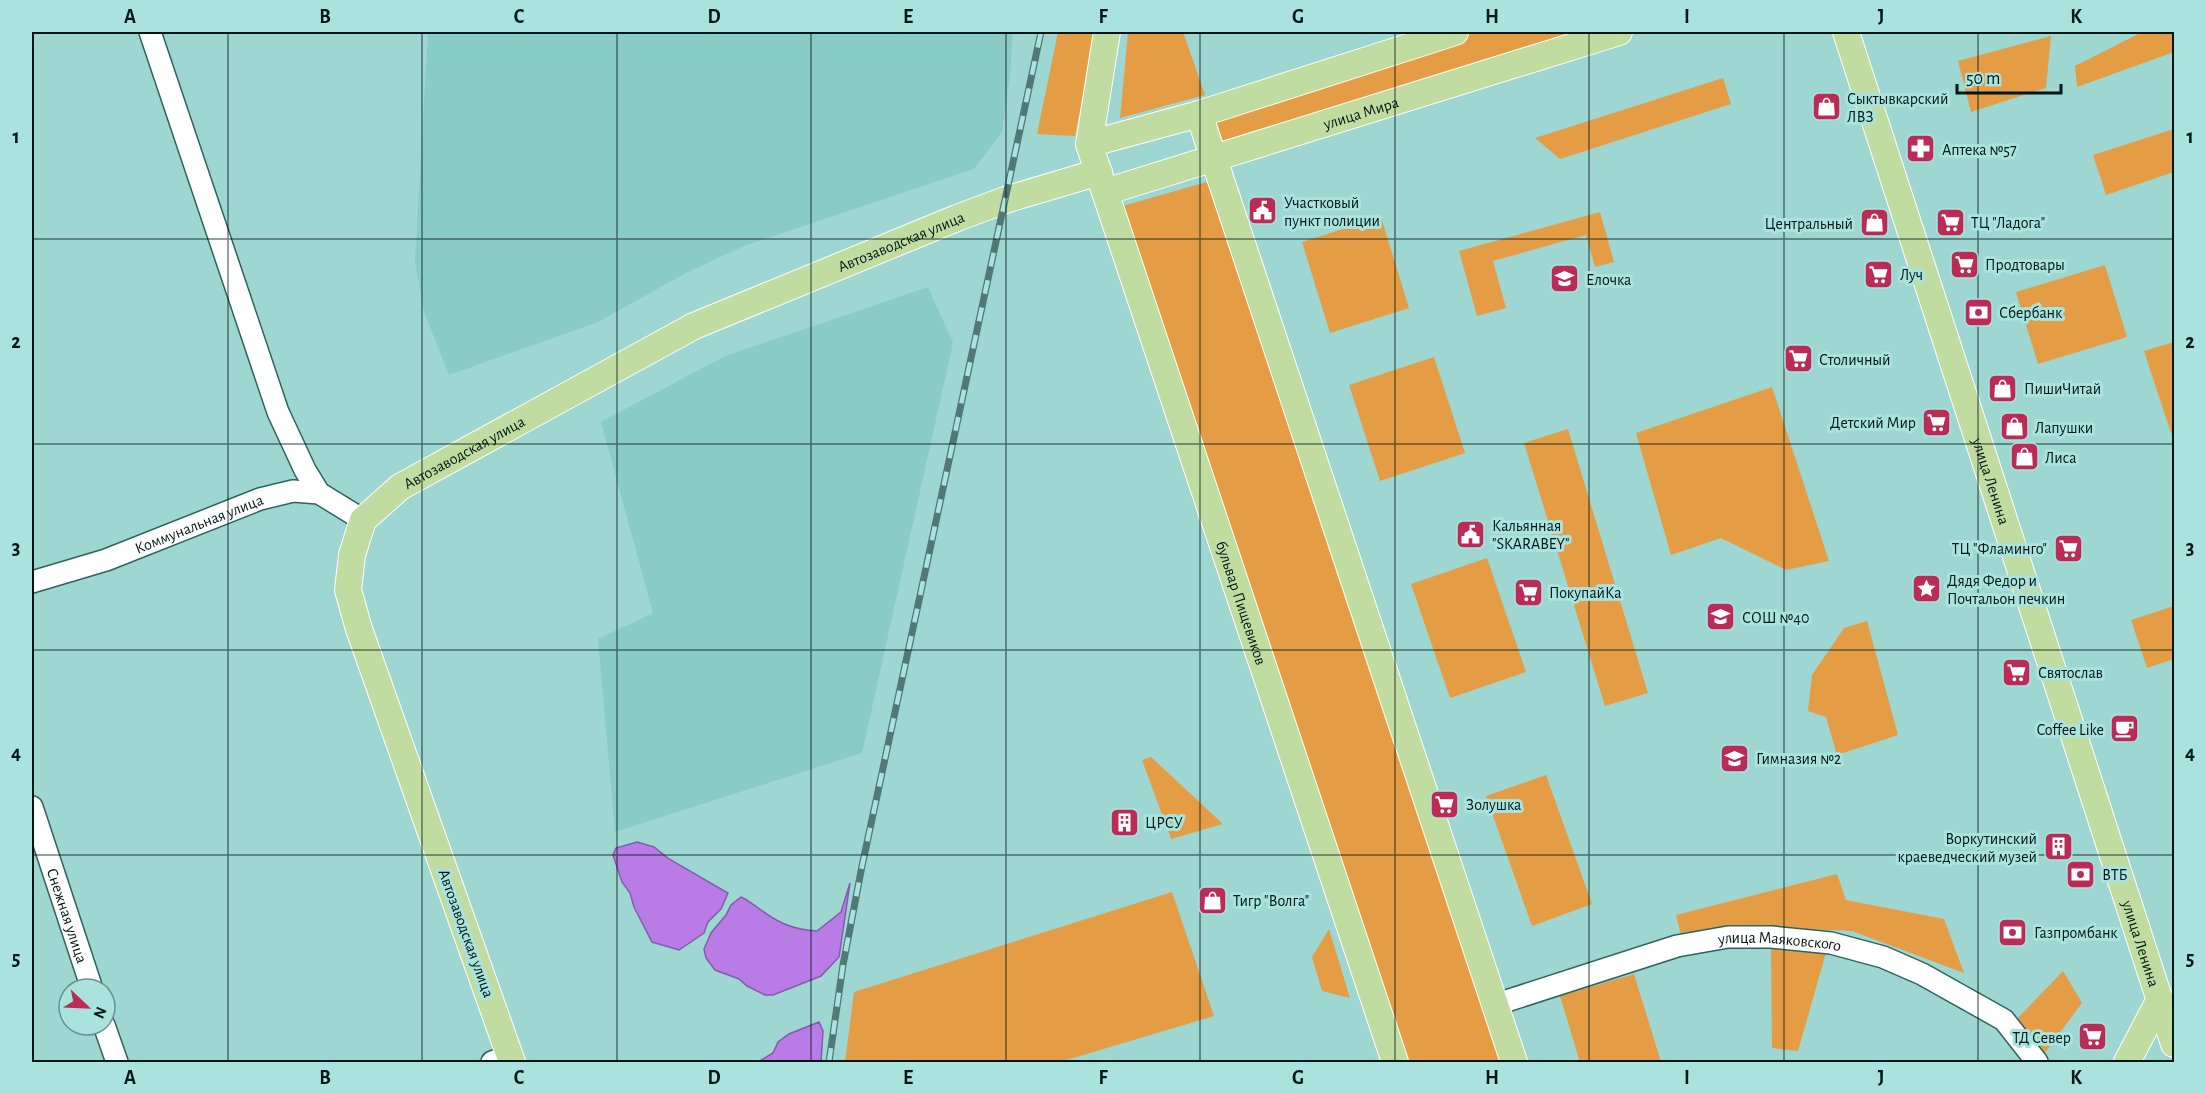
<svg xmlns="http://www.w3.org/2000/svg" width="2206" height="1094" viewBox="0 0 2206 1094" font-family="'Alegreya Sans',sans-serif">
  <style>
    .built { fill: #89ccc6 }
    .green { fill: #e49d45 }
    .water { fill: #b97ce7; stroke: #825da8; stroke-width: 1.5 }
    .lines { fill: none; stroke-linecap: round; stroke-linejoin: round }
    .minor-casing { stroke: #2c635f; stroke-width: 24 }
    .major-casing { stroke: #fff; stroke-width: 28 }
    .minor { stroke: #fff; stroke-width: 21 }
    .major { stroke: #c1dca0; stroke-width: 26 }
    .rail-casing { stroke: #517875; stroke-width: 7 }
    .rail { stroke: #aae3de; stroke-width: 4.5; stroke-dasharray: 14; stroke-linecap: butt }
    .grid { fill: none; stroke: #011615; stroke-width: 1.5; stroke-opacity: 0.55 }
    .labels { text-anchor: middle; stroke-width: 6; stroke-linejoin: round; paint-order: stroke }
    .poi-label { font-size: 16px; fill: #011615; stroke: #aae3de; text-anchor: start }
    .street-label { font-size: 16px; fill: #011615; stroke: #aae3de }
    .neatline { fill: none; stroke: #011615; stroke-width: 2 }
    .grid-label { font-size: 20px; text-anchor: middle; font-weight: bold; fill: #011615 }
  </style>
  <rect width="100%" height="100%" fill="#9ed6d1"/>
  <!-- built -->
  <path class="built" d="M428,32H1013L1010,76L1002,132L974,169L744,246L686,273L598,322L449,375L424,312L415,262Z
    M928,287L953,343L862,753L615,832L598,639L653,613L601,422L725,356Z"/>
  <!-- green -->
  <path class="green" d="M1058,32H1096L1075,136L1037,134Z
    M1128,32H1183L1205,95L1120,118Z
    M1476,32H1590L1220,148L1209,116Z
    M2140,32H2174V52L2077,87L2075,66L2140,33Z
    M2051,36L2046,88L1971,112L1958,61Z
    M1723,78L1731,104L1560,159L1535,138Z
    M2174,129V172L2106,195L2093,155Z
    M1217,179L1507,1062H1404L1116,208Z
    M1600,212L1614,262L1595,267L1586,235L1493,261L1506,308L1477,316L1459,251Z
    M1381,217L1409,308L1330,333L1302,242Z
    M2105,265L2127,337L2038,364L2016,292Z
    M2174,342V442L2144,351Z
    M1434,357L1465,453L1380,481L1349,385Z
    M1772,387L1829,561L1786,570L1721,538L1671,555L1636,433Z
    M1568,429L1648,693L1605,706L1524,443Z
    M1487,558L1526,672L1450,698L1411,584Z
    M2174,606V659L2147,668L2131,620Z
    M1867,621L1898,735L1837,755L1826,717L1808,711L1812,675L1844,628Z
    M1151,757L1223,824L1171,839L1142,760Z
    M1546,775L1592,904L1532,926L1486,796Z
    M1837,874L1846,900L1944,919L1964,973L1852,931L1805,929L1718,931L1681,935L1676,915Z
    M1172,892L1214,1016L1060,1062H845L854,992Z
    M1329,929L1350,998L1322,991L1312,957Z
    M1771,949H1827L1798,1051L1772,1048Z
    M2063,971L2082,1003L2044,1054L2015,1021Z
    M1634,974L1661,1062H1580L1560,996Z"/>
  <!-- water -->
  <path class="water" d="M637,842L654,847L669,859L728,893L721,909L708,922L704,933L679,950L652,942L634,907L630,893L622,882L613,855L616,848Z
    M850,883L839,957L821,976L773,995H765L747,986L739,979L715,970L706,958L704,949L711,933L726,915L731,905L741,897C748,900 751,903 757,907C776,922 793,930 817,931L841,912Z
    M819,1022L823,1031L821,1062H758L773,1053L778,1042L789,1034Z"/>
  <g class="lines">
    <defs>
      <g id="minor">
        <path d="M150,32L278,412L305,470L319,493"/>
        <path id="s1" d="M32,582L106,560L260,499L293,491L319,493L363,520"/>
        <path id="s2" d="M32,807L92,989"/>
        <path id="s3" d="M1494,1005L1677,946L1728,937H1771L1831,943L1883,957L1922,974L2004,1020L2037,1062"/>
        <path d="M104,1025L117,1062"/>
        <path d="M492,1062L510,1055"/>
      </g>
      <g id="major">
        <path id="s4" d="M1107,32L1089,144L1395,1062"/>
        <path id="s5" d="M1846,32L2174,1044"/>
        <path d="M1199,114L1514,1062"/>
        <path d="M1089,144L1199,114L1455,32"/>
        <path id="s6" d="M1105,192L1619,32"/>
        <path id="s7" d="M512,1062L359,629L348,590L352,555L363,520L400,487L694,326L957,218L1005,200L1099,172"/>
        <path d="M2127,1062L2160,999"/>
      </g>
    </defs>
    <!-- minor casing -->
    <use href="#minor" class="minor-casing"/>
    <!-- major casing -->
    <use href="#major" class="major-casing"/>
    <!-- minor -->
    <use href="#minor" class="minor"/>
    <!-- major -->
    <use href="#major" class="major"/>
    <defs>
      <path id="rail" d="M829,1062L843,965L862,866L1041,32"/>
    </defs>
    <!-- rail casing -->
    <use href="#rail" class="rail-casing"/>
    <!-- rail -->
    <use href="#rail" class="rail"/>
  </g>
  <!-- grid -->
  <path class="grid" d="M228,32V1062M422,32V1062M617,32V1062M811,32V1062M1006,32V1062M1200,32V1062M1395,32V1062M1589,32V1062M1784,32V1062M1978,32V1062M32,239H2174M32,444H2174M32,650H2174M32,855H2174"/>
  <!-- icons -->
  <defs>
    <symbol id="shop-square" viewBox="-11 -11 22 22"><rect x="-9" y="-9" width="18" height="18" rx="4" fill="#bb2b55" stroke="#aae3de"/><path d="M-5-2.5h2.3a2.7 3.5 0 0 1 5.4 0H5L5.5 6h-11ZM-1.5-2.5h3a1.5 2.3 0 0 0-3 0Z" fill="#fff"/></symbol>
    <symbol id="pharmacy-square" viewBox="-11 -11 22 22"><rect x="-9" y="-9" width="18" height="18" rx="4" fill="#bb2b55" stroke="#aae3de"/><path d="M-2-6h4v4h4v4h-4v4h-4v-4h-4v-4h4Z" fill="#fff"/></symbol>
    <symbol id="civic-square" viewBox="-11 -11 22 22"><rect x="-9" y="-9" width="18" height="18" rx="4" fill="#bb2b55" stroke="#aae3de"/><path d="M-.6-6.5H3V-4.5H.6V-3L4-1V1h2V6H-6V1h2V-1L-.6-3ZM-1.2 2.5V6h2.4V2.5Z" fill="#fff"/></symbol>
    <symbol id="supermarket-square" viewBox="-11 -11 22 22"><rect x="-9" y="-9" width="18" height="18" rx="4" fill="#bb2b55" stroke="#aae3de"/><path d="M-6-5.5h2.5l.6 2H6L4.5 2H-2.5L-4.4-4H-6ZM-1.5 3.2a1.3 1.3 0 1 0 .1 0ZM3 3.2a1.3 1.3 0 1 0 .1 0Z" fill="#fff"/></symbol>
    <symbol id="school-square" viewBox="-11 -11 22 22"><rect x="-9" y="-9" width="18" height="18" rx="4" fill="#bb2b55" stroke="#aae3de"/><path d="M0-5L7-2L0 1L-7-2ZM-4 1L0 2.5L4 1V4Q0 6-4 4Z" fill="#fff"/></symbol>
    <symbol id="bank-square" viewBox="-11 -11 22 22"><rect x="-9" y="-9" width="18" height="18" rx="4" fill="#bb2b55" stroke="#aae3de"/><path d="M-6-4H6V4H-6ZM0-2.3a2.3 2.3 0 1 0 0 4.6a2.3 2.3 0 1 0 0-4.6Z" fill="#fff"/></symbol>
    <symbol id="sight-square" viewBox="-11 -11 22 22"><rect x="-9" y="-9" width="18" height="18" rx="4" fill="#bb2b55" stroke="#aae3de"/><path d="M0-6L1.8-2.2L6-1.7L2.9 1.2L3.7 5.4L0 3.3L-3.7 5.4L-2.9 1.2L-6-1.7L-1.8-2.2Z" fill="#fff"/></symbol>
    <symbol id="cafe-square" viewBox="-11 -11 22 22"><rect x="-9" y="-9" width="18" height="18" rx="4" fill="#bb2b55" stroke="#aae3de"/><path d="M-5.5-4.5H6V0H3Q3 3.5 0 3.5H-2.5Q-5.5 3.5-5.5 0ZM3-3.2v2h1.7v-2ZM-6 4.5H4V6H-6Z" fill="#fff"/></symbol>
    <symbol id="building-square" viewBox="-11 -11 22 22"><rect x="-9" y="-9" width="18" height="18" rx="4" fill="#bb2b55" stroke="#aae3de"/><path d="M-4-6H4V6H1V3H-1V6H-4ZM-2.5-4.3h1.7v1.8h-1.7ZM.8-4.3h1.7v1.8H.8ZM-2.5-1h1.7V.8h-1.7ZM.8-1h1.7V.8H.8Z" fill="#fff"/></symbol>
  </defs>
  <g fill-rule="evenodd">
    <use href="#shop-square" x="1810" y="90" width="33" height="33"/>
    <use href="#pharmacy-square" x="1904" y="132" width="33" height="33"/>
    <use href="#civic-square" x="1246" y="194" width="33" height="33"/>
    <use href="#supermarket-square" x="1934" y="206" width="33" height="33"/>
    <use href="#shop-square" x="1858" y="206" width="33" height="33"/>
    <use href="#supermarket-square" x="1948" y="248" width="33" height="33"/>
    <use href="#supermarket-square" x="1862" y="258" width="33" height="33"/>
    <use href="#school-square" x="1548" y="262" width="33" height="33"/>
    <use href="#bank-square" x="1962" y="296" width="33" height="33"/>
    <use href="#supermarket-square" x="1782" y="342" width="33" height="33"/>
    <use href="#shop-square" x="1986" y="372" width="33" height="33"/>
    <use href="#supermarket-square" x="1920" y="406" width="33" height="33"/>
    <use href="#shop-square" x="1998" y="410" width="33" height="33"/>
    <use href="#shop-square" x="2008" y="440" width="33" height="33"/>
    <use href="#civic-square" x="1454" y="518" width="33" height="33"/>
    <use href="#supermarket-square" x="2052" y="532" width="33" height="33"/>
    <use href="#sight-square" x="1910" y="572" width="33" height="33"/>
    <use href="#supermarket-square" x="1512" y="576" width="33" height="33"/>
    <use href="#school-square" x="1704" y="600" width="33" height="33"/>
    <use href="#supermarket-square" x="2000" y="656" width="33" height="33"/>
    <use href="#cafe-square" x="2108" y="712" width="33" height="33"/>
    <use href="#school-square" x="1718" y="742" width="33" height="33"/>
    <use href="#supermarket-square" x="1428" y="788" width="33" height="33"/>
    <use href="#building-square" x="1108" y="806" width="33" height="33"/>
    <use href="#building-square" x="2042" y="830" width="33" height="33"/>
    <use href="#bank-square" x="2064" y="858" width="33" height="33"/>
    <use href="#shop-square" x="1196" y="884" width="33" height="33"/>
    <use href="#bank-square" x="1996" y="916" width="33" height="33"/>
    <use href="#supermarket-square" x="2076" y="1020" width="33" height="33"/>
  </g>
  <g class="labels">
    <!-- poi labels -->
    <g class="poi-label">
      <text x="1847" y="104">Сыктывкарский<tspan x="1847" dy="18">ЛВЗ</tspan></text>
      <text x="1942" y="155">Аптека №57</text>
      <text x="1284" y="208">Участковый<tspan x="1284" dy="18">пункт полиции</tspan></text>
      <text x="1971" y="228">ТЦ "Ладога"</text>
      <text x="1853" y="229" text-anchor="end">Центральный</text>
      <text x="1985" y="270">Продтовары</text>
      <text x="1900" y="280">Луч</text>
      <text x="1586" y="285">Елочка</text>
      <text x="1999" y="318">Сбербанк</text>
      <text x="1819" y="365">Столичный</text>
      <text x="2024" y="394">ПишиЧитай</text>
      <text x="1916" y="428" text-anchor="end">Детский Мир</text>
      <text x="2035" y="433">Лапушки</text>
      <text x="2045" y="463">Лиса</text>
      <text x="1492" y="531">Кальянная<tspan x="1492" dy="18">"SKARABEY"</tspan></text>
      <text x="2047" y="554" text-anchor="end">ТЦ "Фламинго"</text>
      <text x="1947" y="586">Дядя Федор и<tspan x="1947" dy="18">Почтальон печкин</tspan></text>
      <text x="1549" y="598">ПокупайКа</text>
      <text x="1742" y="623">СОШ №40</text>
      <text x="2038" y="678">Святослав</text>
      <text x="2104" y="735" text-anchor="end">Coffee Like</text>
      <text x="1756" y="764">Гимназия №2</text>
      <text x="1466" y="810">Золушка</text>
      <text x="1145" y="828">ЦРСУ</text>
      <text x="2037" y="844" text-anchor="end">Воркутинский<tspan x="2037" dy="18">краеведческий музей</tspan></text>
      <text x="2102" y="880">ВТБ</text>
      <text x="1233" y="906">Тигр "Волга"</text>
      <text x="2034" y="938">Газпромбанк</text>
      <text x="2071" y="1043" text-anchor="end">ТД Север</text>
    </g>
    <!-- street labels -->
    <g class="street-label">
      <text dy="6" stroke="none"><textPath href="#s6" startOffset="268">улица Мира</textPath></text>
      <text dy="6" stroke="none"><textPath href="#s7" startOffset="1180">Автозаводская улица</textPath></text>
      <text dy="6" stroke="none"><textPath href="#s7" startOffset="694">Автозаводская улица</textPath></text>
      <text dy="6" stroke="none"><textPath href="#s5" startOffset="472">улица Ленина</textPath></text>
      <text dy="6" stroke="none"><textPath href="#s1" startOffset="177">Коммунальная улица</textPath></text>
      <text dy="6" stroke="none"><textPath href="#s4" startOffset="597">бульвар Пищевиков</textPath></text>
      <text dy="6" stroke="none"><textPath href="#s2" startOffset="114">Снежная улица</textPath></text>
      <text transform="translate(467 933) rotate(70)" y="6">Автозаводская улица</text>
      <text dy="6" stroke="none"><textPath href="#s5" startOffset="958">улица Ленина</textPath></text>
      <text dy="6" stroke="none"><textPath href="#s3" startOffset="296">улица Маяковского</textPath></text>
    </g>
  </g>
  <!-- border -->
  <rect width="2206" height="1094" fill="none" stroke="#aae3de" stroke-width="66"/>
  <!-- north arrow -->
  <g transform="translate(87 1007) rotate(113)"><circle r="28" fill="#aae3de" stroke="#66918e" stroke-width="1.5"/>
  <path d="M0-4.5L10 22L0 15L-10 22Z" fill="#bb2b55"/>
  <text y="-9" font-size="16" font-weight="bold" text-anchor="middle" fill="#011615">N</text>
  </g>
  <!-- scale -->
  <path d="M1957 84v9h104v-9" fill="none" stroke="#011615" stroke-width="3"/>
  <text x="1966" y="84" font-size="18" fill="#011615" stroke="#aae3de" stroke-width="4.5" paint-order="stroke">50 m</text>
  <rect x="33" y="33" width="2140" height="1028" class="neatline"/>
  <g class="grid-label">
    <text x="130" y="23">A</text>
    <text x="325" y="23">B</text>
    <text x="519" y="23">C</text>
    <text x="714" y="23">D</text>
    <text x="908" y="23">E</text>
    <text x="1103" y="23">F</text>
    <text x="1298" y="23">G</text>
    <text x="1492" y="23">H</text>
    <text x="1687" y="23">I</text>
    <text x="1881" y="23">J</text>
    <text x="2076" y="23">K</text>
    <text x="16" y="143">1</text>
    <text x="2190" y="143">1</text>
    <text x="16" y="348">2</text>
    <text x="2190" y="348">2</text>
    <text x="16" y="554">3</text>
    <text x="2190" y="554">3</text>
    <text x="16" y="759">4</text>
    <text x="2190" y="759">4</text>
    <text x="16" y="965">5</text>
    <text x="2190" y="965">5</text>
    <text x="130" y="1084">A</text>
    <text x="325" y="1084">B</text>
    <text x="519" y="1084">C</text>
    <text x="714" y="1084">D</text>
    <text x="908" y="1084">E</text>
    <text x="1103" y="1084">F</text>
    <text x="1298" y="1084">G</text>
    <text x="1492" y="1084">H</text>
    <text x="1687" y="1084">I</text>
    <text x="1881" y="1084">J</text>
    <text x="2076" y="1084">K</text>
  </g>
</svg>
